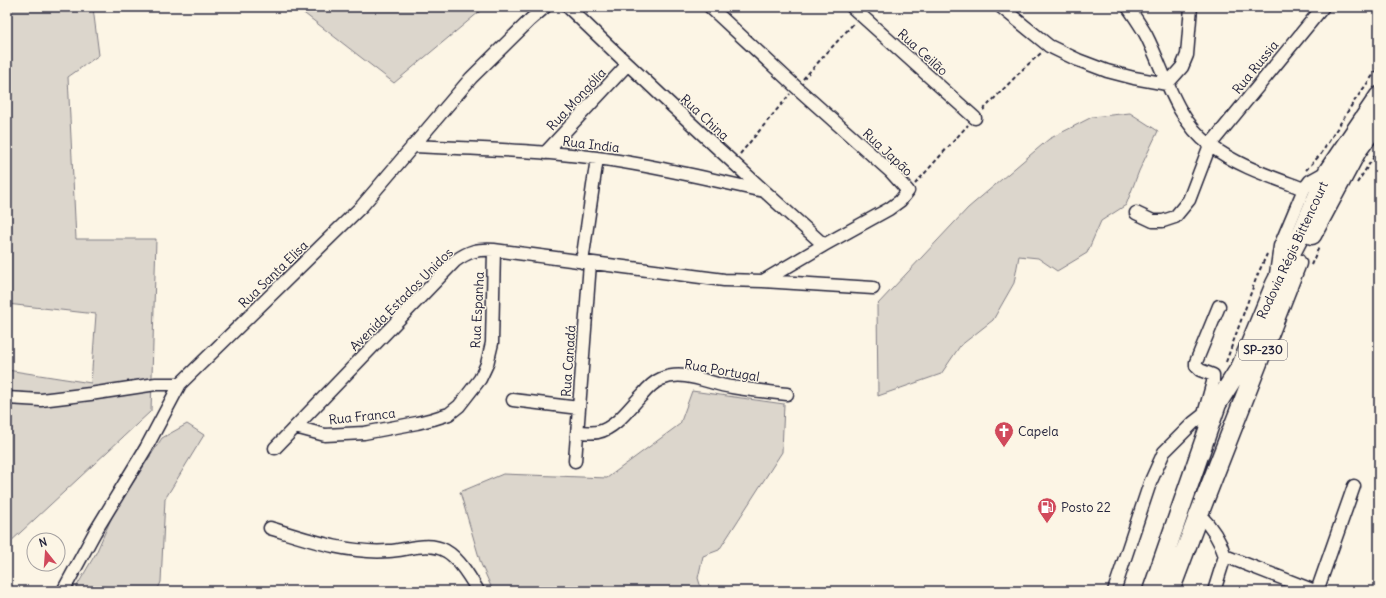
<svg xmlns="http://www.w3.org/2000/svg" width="1386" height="598" viewBox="0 0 1386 598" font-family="Delius,sans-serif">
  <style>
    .green { fill: #dcd6cc; stroke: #7f7c84 }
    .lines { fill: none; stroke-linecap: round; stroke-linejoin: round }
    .minor-casing { stroke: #22223b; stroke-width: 15 }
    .highway-casing { stroke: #22223b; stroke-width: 21 }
    .path { stroke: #22223b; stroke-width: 2; stroke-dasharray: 4 3; stroke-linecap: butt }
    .minor { stroke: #fcf5e5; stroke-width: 12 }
    .highway { stroke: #fcf5e5; stroke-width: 18 }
    .labels { text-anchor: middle; stroke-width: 3; stroke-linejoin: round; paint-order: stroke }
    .shield { fill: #fcf5e5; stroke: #63616e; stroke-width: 1 }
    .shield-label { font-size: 12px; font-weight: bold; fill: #22223b }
    .street-label { font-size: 13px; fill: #22223b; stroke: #fcf5e5 }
    .poi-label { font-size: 13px; fill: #22223b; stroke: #fcf5e5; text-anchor: start }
  </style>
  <rect width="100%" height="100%" fill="#fcf5e5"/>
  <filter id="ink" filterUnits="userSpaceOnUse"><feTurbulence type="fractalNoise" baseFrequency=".025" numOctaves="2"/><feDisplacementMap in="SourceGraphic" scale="8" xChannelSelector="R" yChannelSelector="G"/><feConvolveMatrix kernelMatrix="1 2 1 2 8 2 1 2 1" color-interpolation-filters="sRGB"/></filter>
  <g filter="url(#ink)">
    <!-- green -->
    <path class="green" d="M7,7H95L93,8L99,55L68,77L76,239H156L151,411L7,545V370L91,383L96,314L7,304Z
      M296,7H485L394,83Z
      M1130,113L1158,131L1139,171L1126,205L1101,221L1087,253L1057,271L1038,258L1019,256L1014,283L993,320L960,346L941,374L878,396L877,305L968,208L1049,139L1092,117Z
      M692,391L784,404L782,452L719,550L703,556L698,578L702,591H493L481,564L460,492L503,474L607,478L680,424Z
      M187,424L204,435L165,499L161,582L157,591H74L96,553L114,512L162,438Z"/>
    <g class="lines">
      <defs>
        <path id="minor" d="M568,7C652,88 737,167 824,245
          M852,7L975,118
          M1001,7L1049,46L1078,60L1107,71L1134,78L1167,84L1182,67L1187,55L1191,7
          M1128,7C1134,16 1141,26 1146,35C1165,72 1175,119 1210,145C1237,166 1272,177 1304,189
          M412,146C474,149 536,150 597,158C653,165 708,179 764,191
          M545,153L627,65
          M1136,213L1153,221H1163L1175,217L1189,200L1210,145L1323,7
          M582,262L597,158
          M1276,274L1280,246L1304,189L1310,181L1328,171
          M763,281L873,288
          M7,398L41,400L90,394L156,384H180
          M513,400L579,408
          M1204,414L1213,382V375L1200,370L1196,366V362L1219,306
          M295,427L325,435L364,433L417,423L433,419L449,414L459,406L480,379L487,364L492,343L494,250
          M577,432C584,432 592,433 598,432C616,428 630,407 642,395C647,389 654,382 661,379C685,369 709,384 732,387C751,390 769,392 787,394
          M275,448L455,261C469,251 477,249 494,250L724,280L763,281L824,245L889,209L900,201L908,191L891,172L796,87L710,7
          M575,461L590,263
          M1199,514C1211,526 1220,540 1225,556
          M270,528C309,540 348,554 389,551C407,550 429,541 446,551C459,558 471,579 478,591
          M1225,556L1315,591
          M63,591L95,532L146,448L180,384L362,206L471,78L530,20L545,7
          M1114,591L1150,483L1164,452L1193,423L1216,405
          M1214,591L1225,556
          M1317,591L1354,486"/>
        <path id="highway" d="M1312,235L1357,151L1379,121
          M1152,591L1217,404L1241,366L1275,284L1302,232L1328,171L1379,96
          M1170,591L1199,514L1297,263"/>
      </defs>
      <!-- minor casing -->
      <use href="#minor" class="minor-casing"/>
      <!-- highway casing -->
      <use href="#highway" class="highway-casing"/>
      <!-- path -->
      <path class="path" d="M803,79L854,23
        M983,110L1024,68L1041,53
        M740,154L790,94
        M1306,170L1321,154L1353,103L1379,67
        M1357,183L1379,149
        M915,184L968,125
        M1311,265L1319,247
        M1226,362L1257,276L1267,254"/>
      <!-- minor -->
      <use href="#minor" class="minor"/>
      <!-- highway -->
      <use href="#highway" class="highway"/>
    </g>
  </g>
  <!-- icons -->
  <defs>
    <symbol id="church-pin" viewBox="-11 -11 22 30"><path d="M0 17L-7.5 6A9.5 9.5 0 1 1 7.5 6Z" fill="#d1495b" stroke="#fcf5e5"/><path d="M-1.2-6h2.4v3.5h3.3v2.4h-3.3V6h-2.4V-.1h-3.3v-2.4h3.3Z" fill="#fff"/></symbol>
    <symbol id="fuel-pin" viewBox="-11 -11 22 30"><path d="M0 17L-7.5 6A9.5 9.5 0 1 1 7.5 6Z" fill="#d1495b" stroke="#fcf5e5"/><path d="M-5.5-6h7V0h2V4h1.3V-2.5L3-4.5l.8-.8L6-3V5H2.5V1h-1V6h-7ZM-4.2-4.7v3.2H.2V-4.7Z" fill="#fff"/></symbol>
  </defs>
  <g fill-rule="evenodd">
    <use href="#church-pin" x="993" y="420" width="22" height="30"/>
    <use href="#fuel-pin" x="1036" y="496" width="22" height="30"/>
  </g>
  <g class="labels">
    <!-- shield labels -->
    <rect class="shield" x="1239" y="340" width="48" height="20" rx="3"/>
    <g class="shield-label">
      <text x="1263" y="354">SP-230</text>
    </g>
    <!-- street labels -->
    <g class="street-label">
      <text transform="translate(923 52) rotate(42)" y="5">Rua Ceilão</text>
      <text transform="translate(1255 67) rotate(-51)" y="5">Rua Russia</text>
      <text transform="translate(576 99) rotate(-47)" y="5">Rua Mongólia</text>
      <text transform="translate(705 117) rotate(43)" y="5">Rua China</text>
      <text transform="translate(591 144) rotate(7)" y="5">Rua India</text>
      <text transform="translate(888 152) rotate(43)" y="5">Rua Japão</text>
      <text transform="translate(1292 250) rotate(-65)" y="5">Rodovia Régis Bittencourt</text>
      <text transform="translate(273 274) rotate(-44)" y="5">Rua Santa Elisa</text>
      <text transform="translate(401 299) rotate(-45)" y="5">Avenida Estados Unidos</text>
      <text transform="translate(477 310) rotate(-87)" y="5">Rua Espanha</text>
      <text transform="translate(568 361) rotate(-86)" y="5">Rua Canadá</text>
      <text transform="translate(722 370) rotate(10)" y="5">Rua Portugal</text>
      <text transform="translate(362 416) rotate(-6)" y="5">Rua Franca</text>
    </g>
    <!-- poi labels -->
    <g class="poi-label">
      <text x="1018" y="436">Capela</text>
      <text x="1061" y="512">Posto 22</text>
    </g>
  </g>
  <!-- margin -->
  <rect width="1386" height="598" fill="none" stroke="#fcf5e5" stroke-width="24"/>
  <rect x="12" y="12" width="1362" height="574" fill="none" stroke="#22223b" stroke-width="1.5" filter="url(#ink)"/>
  <!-- north arrow -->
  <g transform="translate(46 552) rotate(343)"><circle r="19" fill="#fcf5e5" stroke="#a5a1a1"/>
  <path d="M0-3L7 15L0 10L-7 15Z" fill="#d1495b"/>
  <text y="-6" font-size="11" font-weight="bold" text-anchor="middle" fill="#22223b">N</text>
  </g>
</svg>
